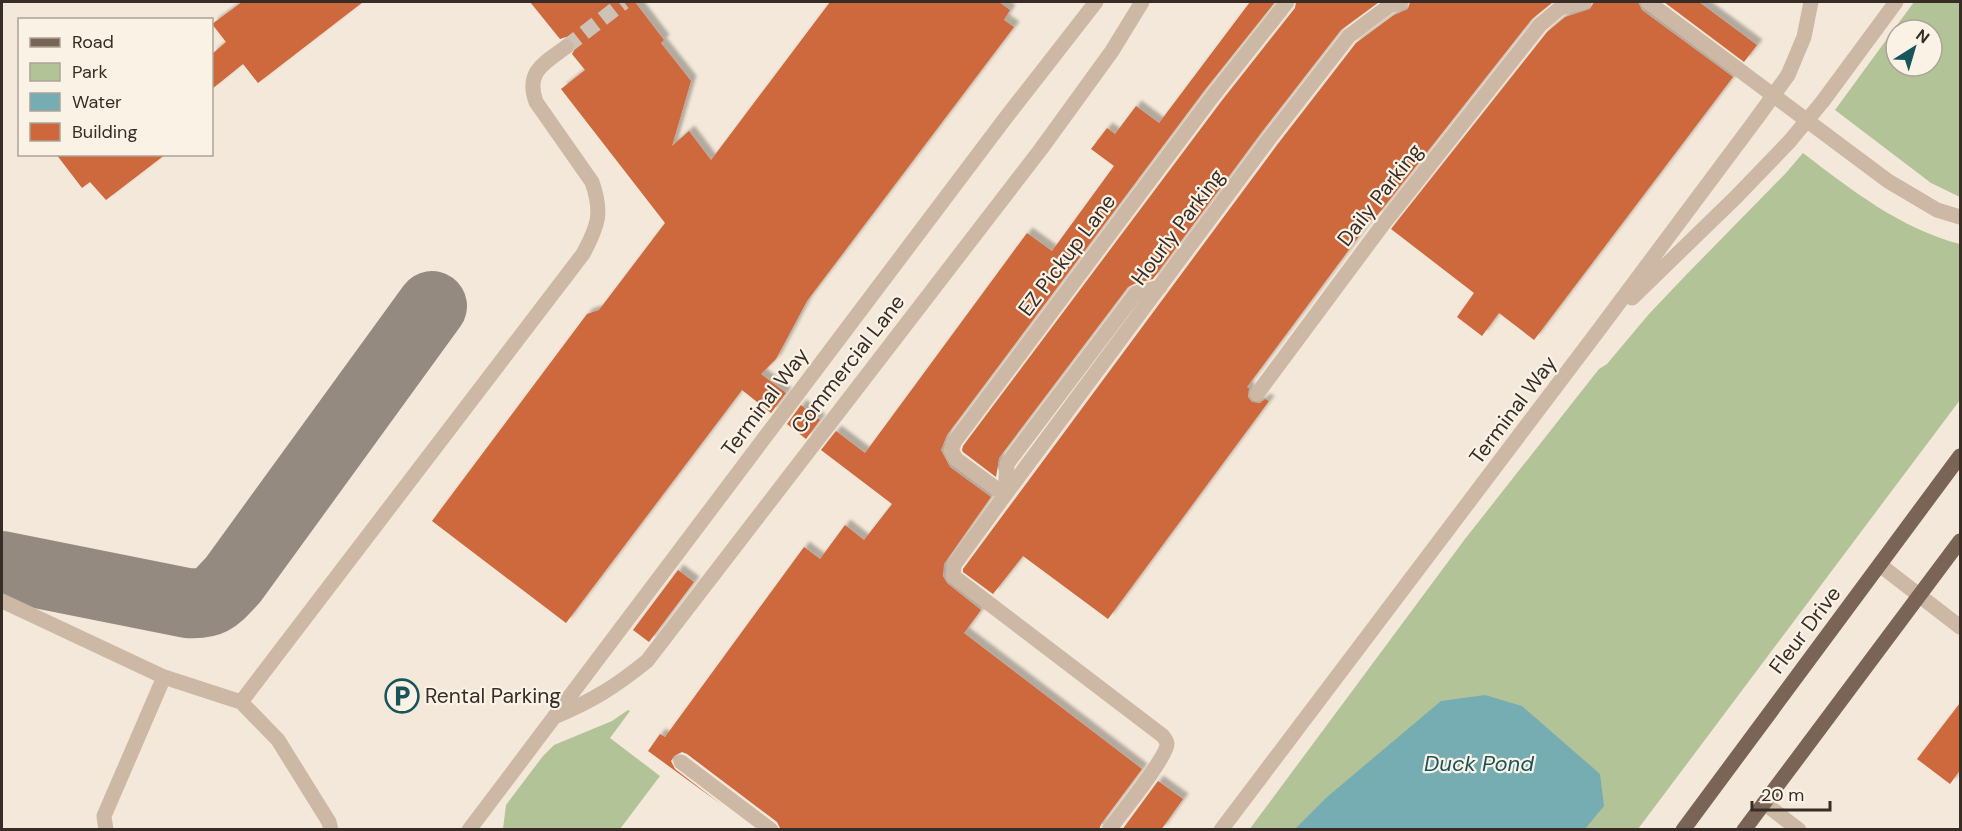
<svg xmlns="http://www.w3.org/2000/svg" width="1962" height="831" viewBox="0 0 1962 831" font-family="'DM Sans',sans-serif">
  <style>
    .green { fill: #b3c398; fill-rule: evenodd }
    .water { fill: #76adb2 }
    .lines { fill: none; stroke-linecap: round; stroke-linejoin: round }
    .taxiway { stroke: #958a80; stroke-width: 70 }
    .building { fill: #ce673c; filter: url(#shadow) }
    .minor-tunnel { stroke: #cdc2b5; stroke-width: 15; stroke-dasharray: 15 8; stroke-linecap: butt }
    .minor { stroke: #ccb8a4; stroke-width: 15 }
    .major { stroke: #7a6456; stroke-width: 15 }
    .minor-bridge { stroke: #ccb8a4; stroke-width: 15 }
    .labels { text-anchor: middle; stroke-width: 4.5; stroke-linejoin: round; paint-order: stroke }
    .street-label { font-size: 21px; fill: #372c26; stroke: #fbf2e6 }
    .poi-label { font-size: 21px; fill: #372c26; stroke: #fbf2e6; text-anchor: start }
    .water-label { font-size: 22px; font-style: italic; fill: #19545b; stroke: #fbf2e6 }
  </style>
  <defs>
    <filter id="shadow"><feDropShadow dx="5.5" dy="-5.5" stdDeviation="1.5" flood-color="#0004"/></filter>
  </defs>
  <rect width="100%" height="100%" fill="#f3e8d9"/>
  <!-- green -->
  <path class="green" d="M1914,2H1960V197L1931,183L1835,110ZM1896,30H1932V66H1896Z
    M1803,153C1850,189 1901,229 1960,244V400L1638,829L1249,830L1465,539L1599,369L1607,364L1649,314L1686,275L1785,174Z
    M628,710L630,711L610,738L660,776L620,829H503L506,805L543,756L554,745L612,721Z"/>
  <!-- water -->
  <path class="water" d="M1485,695L1522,706L1600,774L1604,806L1585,829H1295L1327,797L1441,701Z"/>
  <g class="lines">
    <!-- taxiway -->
    <path class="taxiway" d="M2,566L187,603C212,605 216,598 233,580L432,306"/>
  </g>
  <!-- building -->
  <path class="building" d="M242,2H363L258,83L243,64L212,89V54L226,42L212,24Z
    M530,2H635L664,40L661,43L691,81L672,146L689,131L711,160L830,2H999L1010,10L1004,20L1014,27L807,301L776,359L761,374L786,393L771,413L742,390L566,623L432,521L587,314L599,310L665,223L561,89L585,70L572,54L576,47L574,41L566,37L560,39Z
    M1250,2H1275L1204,91L947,435L941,450L950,467L991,497L944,564L943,576L947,583L981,610L964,633L1142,769L1101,824L1099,830H781L777,822L687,754L682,752L674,756L671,761L675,769L722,805L648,751L660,734L665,737L804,547L820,559L845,525L864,540L892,504L821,450L836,431L865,453L1027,233L1052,251L1114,166L1091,149L1107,128L1115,134L1136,106L1159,123Z
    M1296,2H1379L1341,30L1261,133L1153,279L1134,284L1128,287L999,458L996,477L963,452L962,450L963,446L1220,103L1295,8Z
    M1410,2H1553L1532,19L1376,217L1374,216L1247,387L1249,388L1248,397L1252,402L1260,403L1265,399L1269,401L1108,619L1023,556L993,594L963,572V569L1277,145L1356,43L1394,15L1408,9Z
    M1594,2H1638L1642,10L1733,77L1534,340L1499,313L1482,336L1457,317L1474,293L1391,229L1547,32L1565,17L1590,9Z
    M1664,2H1699L1757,45L1744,62Z
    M56,154H166L106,200L90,182L82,188Z
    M801,405L820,420L806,439L787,424Z
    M678,570L694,582L649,642L633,630Z
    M1960,703V770L1950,784L1917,759Z
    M1158,781L1183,799L1161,830H1122Z"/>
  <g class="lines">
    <!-- minor-tunnel -->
    <path class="minor-tunnel" d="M566,47L624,2"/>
    <!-- minor -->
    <path class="minor" d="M1648,2L1888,181L1937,210L1960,217
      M1788,75L1804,37L1811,2
      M1823,101L1896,2
      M1632,298L1736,197L1789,142
      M1257,394L1384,223L1540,25L1560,8L1584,2
      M1005,495L1269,139L1349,36L1389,6L1401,2
      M1005,495L1007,464L1136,293L1160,287
      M1880,565L1960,627
      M2,601L164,677
      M241,702L278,740L329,822L331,830
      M554,717C592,701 615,687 647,661L1041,149L1112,51L1142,2
      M681,762L771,830
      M1764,803L1799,830
      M106,830L104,816L164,677L241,702L583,254C598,226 603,213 592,182L536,102C525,72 544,63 566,47
      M469,830L1004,120L1096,2
      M1109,830C1119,816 1167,757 1167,744C1167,741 1164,738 1163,736L953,576L954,565L1005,495L956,459L951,450L955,441L1212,97L1287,2
      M1221,830L1601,327L1757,118"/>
    <!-- major -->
    <path class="major" d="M1683,830L1960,456
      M1744,830L1960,541"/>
    <!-- minor-bridge -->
    <path class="minor-bridge" d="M1757,118L1788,75
      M1789,142L1823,101"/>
  </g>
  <!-- icons -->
  <defs>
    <symbol id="parking-ring" viewBox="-11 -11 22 22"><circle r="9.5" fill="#fbf2e6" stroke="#19545b" stroke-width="1.5"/><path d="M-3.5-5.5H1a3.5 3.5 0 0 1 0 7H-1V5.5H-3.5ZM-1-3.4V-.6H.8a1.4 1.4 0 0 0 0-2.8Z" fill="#19545b"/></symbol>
  </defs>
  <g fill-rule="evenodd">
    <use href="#parking-ring" x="383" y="677" width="38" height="38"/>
  </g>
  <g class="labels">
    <!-- street labels -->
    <g class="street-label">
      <text transform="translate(1380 195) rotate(-52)" y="7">Daily Parking</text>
      <text transform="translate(1178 227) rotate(-53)" y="7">Hourly Parking</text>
      <text transform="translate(1067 255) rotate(-53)" y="7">EZ Pickup Lane</text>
      <text transform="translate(848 364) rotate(-52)" y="7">Commercial Lane</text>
      <text transform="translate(765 402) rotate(-53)" y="7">Terminal Way</text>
      <text transform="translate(1513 410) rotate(-53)" y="7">Terminal Way</text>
      <text transform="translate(1805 630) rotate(-53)" y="7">Fleur Drive</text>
    </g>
    <!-- poi labels -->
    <g class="poi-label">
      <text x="425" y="703">Rental Parking</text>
    </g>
    <!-- water labels -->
    <g class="water-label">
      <text x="1479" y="771">Duck Pond</text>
    </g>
  </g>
  <!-- border -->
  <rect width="1962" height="831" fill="none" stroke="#372c26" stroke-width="6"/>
  <!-- legend -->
  <rect x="18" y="18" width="195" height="138" fill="#fbf2e6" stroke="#ada399" stroke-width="1.5"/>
  <rect x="30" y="38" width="30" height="9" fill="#7a6456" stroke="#ada399" stroke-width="1.5"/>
  <text x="72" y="48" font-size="18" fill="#372c26">Road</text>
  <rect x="30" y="63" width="30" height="18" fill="#b3c398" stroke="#ada399" stroke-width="1.5"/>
  <text x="72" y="78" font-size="18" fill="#372c26">Park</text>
  <rect x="30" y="93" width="30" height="18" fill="#76adb2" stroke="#ada399" stroke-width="1.5"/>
  <text x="72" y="108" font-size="18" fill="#372c26">Water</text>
  <rect x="30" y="123" width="30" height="18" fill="#ce673c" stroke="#ada399" stroke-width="1.5"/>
  <text x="72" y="138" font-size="18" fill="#372c26">Building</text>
  <!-- north arrow -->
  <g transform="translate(1914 48) rotate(37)"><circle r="28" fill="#fbf2e6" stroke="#ada399" stroke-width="1.5"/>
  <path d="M0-4.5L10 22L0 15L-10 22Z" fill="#19545b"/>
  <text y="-9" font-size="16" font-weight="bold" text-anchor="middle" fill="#372c26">N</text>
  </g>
  <!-- scale -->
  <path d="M1752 801v9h78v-9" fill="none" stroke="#372c26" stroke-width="3"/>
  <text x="1761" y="801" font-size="18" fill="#372c26" stroke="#fbf2e6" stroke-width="4.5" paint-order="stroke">20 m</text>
</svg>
